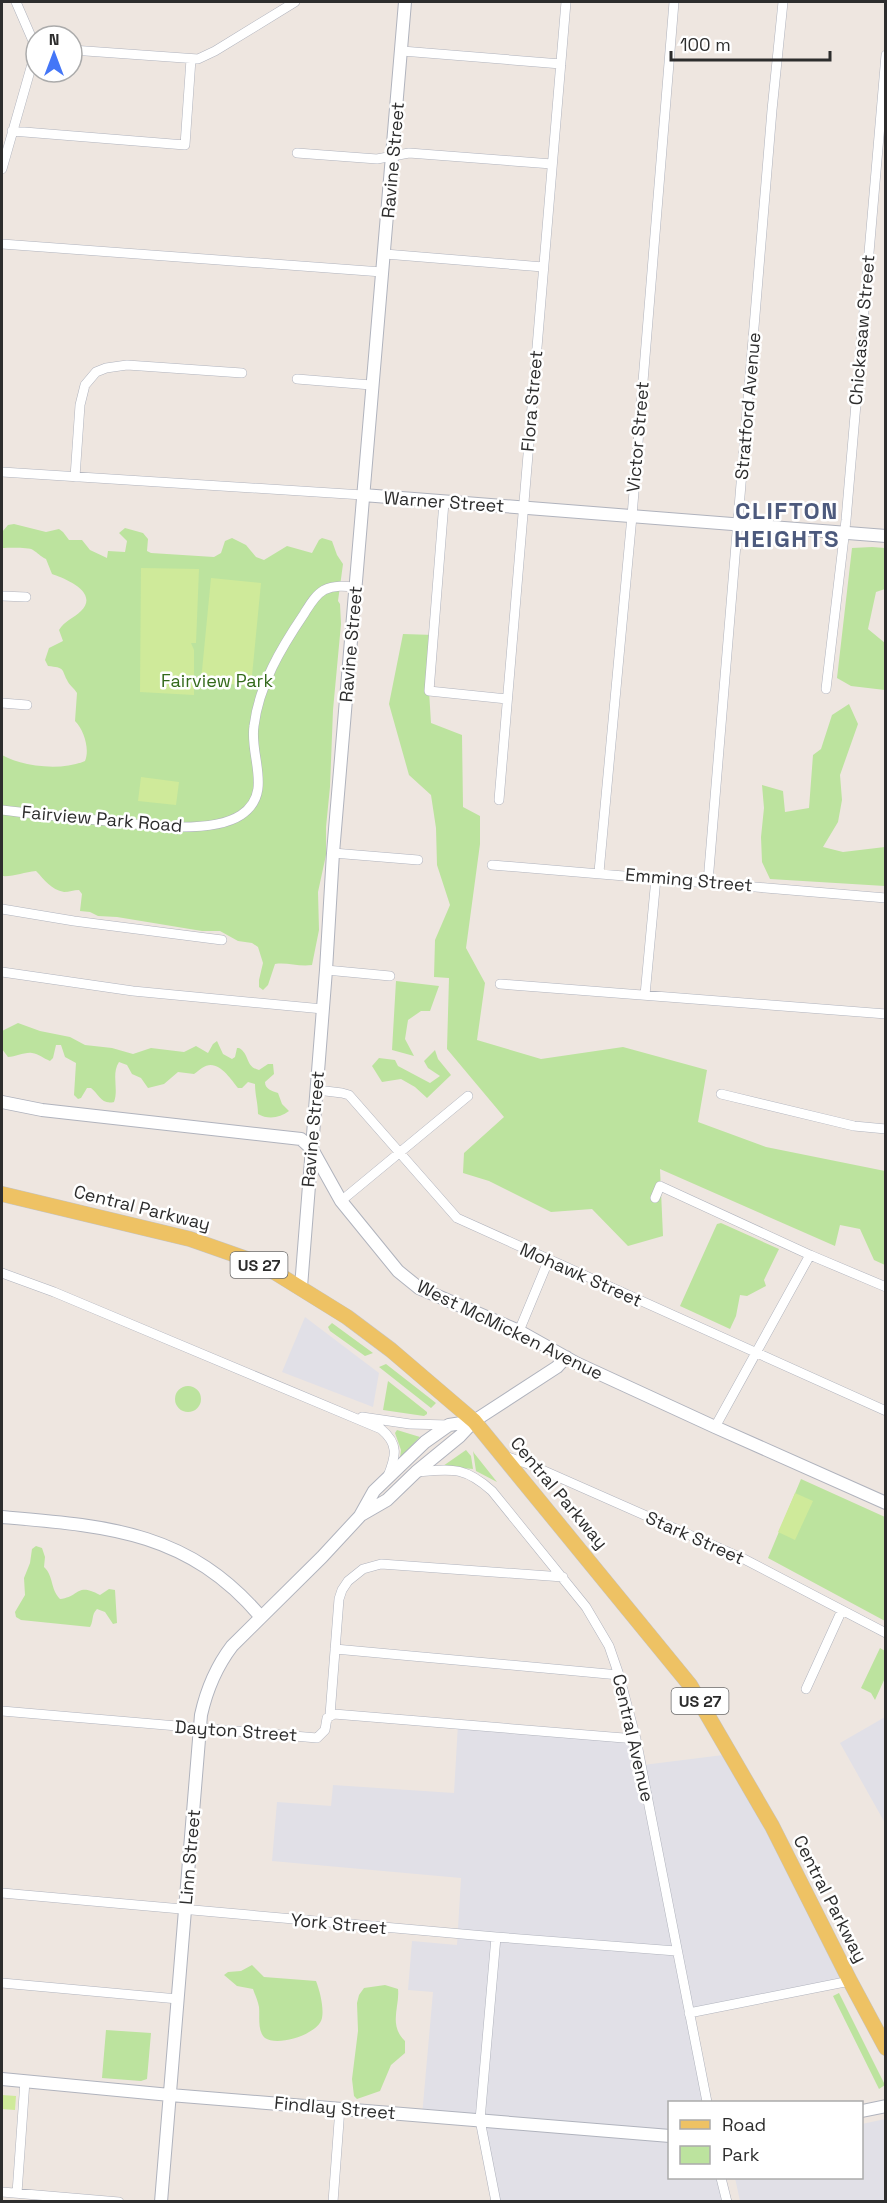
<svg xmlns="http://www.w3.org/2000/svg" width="887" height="2203" viewBox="0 0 887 2203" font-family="'Space Grotesk',sans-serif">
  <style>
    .industrial { fill: #e1e0e7 }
    .green { fill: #bce39e }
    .pitch { fill: #cfea9a }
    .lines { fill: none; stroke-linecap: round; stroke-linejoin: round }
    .minor-casing { stroke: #b0b3bd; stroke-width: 10 }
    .tertiary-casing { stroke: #b0b3bd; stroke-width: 14 }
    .primary-casing { stroke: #c4c4c4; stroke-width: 16 }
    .minor { stroke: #fff; stroke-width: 9 }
    .tertiary { stroke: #fff; stroke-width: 12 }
    .primary { stroke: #eec264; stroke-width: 15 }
    .labels { text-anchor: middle; stroke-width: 5; stroke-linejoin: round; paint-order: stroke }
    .shield { fill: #fff; stroke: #6c6c6c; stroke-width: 1.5 }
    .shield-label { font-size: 16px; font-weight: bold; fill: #2d2d2d }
    .street-label { font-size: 18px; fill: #2d2d2d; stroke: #fff }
    .park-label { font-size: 18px; fill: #346a1c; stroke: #fff }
    .district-label { font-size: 24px; font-weight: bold; letter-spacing: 1.5px; fill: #4d5a7d; stroke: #fff }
  </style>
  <rect width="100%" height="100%" fill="#eee6e0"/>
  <!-- industrial -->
  <path class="industrial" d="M305,1317L379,1373L373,1407L282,1372Z
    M885,1717V1823L840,1743Z
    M458,1724L636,1739L643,1765L731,1754L850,1981L689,2013L707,2102H670V2178H721L727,2201H496L480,2120L422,2116L433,1992L408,1990L412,1941L457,1945L461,1878L272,1861L277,1802L331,1806L333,1785L454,1793Z
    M885,2119V2201H740L735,2178H862V2124Z"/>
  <!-- green -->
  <path class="green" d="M14,524L46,532L59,529L63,532L69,540H82L90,550L107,558L108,551L125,552L127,541L119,533L125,528L143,533L148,539L147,551L151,553L214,557L221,553L225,541L232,538L246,545L256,557L264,560L287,546L312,553L319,540L322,538L332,541L337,555L343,564L338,601L340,604L341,624L333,710L330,787L326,827V855L318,892L319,930L312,965C299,967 287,962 275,964L268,985L263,990L259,987V980L263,963L258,947L252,943L238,941L220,931H202L117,917L98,916L90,912L80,911L82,894L79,890C74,890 69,892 64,892C51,890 44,879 36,871C24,872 13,877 2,876V755C23,767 62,771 85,761C90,749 84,730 75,721L77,693C74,688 69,685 67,680C61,668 65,668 48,666L45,660L49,648L63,641L59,630C64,621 74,618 81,611C100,592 64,578 52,574L46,559C40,556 38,553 33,550C29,547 8,548 2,548V532L8,525Z
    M872,547L885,548V589L876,592L868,629L885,643V690L851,686L837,678L852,548Z
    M403,634L434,635L429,691L431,723L462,735L463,807L480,816V844L466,948L485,983L477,1040L541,1059L623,1047L707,1070L698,1122L766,1147L885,1171V1265L874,1260L860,1229L840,1225L835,1246L660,1169L663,1236L628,1246L592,1209L551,1212L489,1181L463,1173L464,1153L504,1117L447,1049L449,978L434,977L435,940L450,905L437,865L436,828L431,795L409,775L389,704Z
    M849,704L858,724L840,775L842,800L838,822L823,847L843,852L885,847V886L770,879L762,862L761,837L764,808L762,785L783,791L785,812L809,808L813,755L821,749L832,715Z
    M396,981L439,986L430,1011H421L408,1020L405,1039L414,1056L392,1050Z
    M18,1023L40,1031L70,1037L85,1045L112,1048L133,1054L151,1048L184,1052L196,1046L208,1053L213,1044L217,1041L223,1054L232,1059L235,1057L237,1048H239C250,1054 245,1067 259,1070L268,1064H273L274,1074L265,1082C265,1089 272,1091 278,1093L282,1104L289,1111C280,1118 268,1120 258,1114C258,1103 255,1095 255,1084L248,1082L242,1088H238C230,1078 217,1057 202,1068C199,1070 197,1072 194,1074L178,1072L164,1084L148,1088L141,1078L132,1074L127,1065L119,1062C111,1074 119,1089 114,1102C101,1105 99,1094 91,1088H87L81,1098L78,1099L74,1095L76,1063L65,1057L61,1045H56L53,1058L50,1061C43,1058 39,1054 32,1053C24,1052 16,1057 8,1057L2,1049V1031Z
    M435,1050L438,1059L451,1075L427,1098L415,1087L401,1079L382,1082L372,1066L379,1058L395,1060L398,1066L430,1083L440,1076L428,1068L424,1061Z
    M721,1223L779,1249L764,1280L766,1286L747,1296L740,1295L736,1316L730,1329L680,1306L717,1224Z
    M332,1323L373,1353L365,1356L330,1331L328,1327Z
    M386,1364L436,1403L431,1408L379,1367Z
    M388,1381L427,1412V1414L424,1416L383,1410Z
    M175 1399a13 13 0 1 1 26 0a13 13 0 1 1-26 0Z
    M397,1430L420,1437L400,1458L401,1450L395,1433Z
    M466,1450L471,1456L473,1469L443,1466Z
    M473,1451L474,1453L497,1482L476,1471Z
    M801,1479L885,1517V1621L768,1558Z
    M36,1546L42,1548L45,1557L44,1567C54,1576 50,1589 60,1599C80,1597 76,1582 100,1595L109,1589L115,1590L117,1623L113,1624L105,1612L97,1609C91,1615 94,1620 90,1627L21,1620L16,1617L15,1612L25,1595L24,1578L30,1563L32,1549Z
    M880,1648L885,1651V1678L875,1700L871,1693L861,1688Z
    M252,1965L264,1977L316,1981C320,1991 324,2008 322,2018C319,2034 278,2047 265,2038C257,2031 260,2016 259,2007C258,2001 255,1995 253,1989L237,1986L224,1975L228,1972L241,1971Z
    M385,1985L398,1989C400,2006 388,2025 405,2041V2053L391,2065L380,2091L357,2099L354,2096L352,2079L358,2031L357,2003L359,1995L364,1988Z
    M839,1993L885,2085L879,2089L833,1996Z
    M106,2030L151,2033L147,2079L141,2081L102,2078Z"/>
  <!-- pitch -->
  <path class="pitch" d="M141,568L199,569L196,643H191L194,650V695L140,692Z
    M211,578L261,583L251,686L201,681Z
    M141,777L179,782L176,805L138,801Z
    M795,1493L813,1501L795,1540L778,1532Z
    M2,2095L16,2096L15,2110L2,2109Z"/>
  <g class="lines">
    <defs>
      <path id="minor" d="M16,2L36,48
        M72,50L198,59L215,51L295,2
        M402,51L561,64
        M12,131L185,145L191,59
        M297,153L377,159L409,153L552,164
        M2,169L36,50
        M2,244L382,272
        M385,254L543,267
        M297,379L371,385
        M2,472L363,495
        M75,477L80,405L85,385L96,372L106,368L127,365L242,373
        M444,502L429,691L507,699
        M2,596L26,597
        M826,689L846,520L886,55
        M2,703L27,705
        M499,800L566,2
        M2,810C33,814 65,817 97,820C134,824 209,836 241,815C274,793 249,756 254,726C259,685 281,648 304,614C309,606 315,595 324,590C334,585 345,586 355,587
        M333,853L418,860
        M492,865L886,898
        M599,872L632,516L674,2
        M708,882L772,110L783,2
        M2,909L74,921L222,940
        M326,970L390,976
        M2,972L133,991L323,1009
        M500,984L886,1014
        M645,995L656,878
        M317,1090L342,1093L349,1095L457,1218L886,1411
        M721,1094L854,1126L886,1129
        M655,1198L660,1186L810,1255L886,1287
        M341,1201L468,1096
        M2,1273L54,1292L381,1429C399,1444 396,1456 388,1476
        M519,1331L549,1259
        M362,1417L410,1424L449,1425
        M715,1427L810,1255
        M505,1456L531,1465L744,1559L886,1633
        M416,1472C452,1469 464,1466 492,1491L586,1607L609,1646L619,1675L636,1739L707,2102
        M335,1649L619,1675
        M806,1689L842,1610
        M2,1711L317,1738L325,1730L327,1718L334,1714L636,1739
        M330,1715L339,1599L342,1590L348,1581L363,1569L381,1564L563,1577
        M2,1893L496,1937L676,1951
        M496,1937L480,2120L496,2202
        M2,1983L178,1999
        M689,2013L850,1981
        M721,2178L727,2202
        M2,2192L119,2202
        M17,2193L25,2081
        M333,2202L340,2108"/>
      <path id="tertiary" d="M363,495L886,536
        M2,1102L42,1110L301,1139L312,1149L341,1201L398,1271L419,1288L519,1331L576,1363L715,1427L886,1503
        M301,1287L326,970L333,853L405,2
        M361,1515L387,1500L416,1472L460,1436L474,1421L557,1367L566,1357
        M2,1517C107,1526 188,1531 261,1617
        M2,2079L170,2095L670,2136
        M862,2111L886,2106
        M161,2202L201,1715C207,1688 216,1667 232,1646L322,1557L360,1516L374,1491L425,1442L449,1425L474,1421"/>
      <path id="primary" d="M2,1194L190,1239L247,1259L276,1273L347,1317L391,1350L474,1421L690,1685L772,1826L850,1981L886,2048"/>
    </defs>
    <!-- minor casing -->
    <use href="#minor" class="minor-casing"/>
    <!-- tertiary casing -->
    <use href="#tertiary" class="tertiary-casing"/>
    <!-- primary casing -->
    <use href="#primary" class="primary-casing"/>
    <!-- minor -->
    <use href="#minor" class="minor"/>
    <!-- tertiary -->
    <use href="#tertiary" class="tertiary"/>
    <!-- primary -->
    <use href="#primary" class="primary"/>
  </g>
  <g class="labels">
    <!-- shield labels -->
    <g class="shield">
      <rect x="230.5" y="1252" width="57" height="26" rx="4.5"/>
      <rect x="671.5" y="1688" width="57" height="26" rx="4.5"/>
    </g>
    <g class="shield-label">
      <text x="259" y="1271">US 27</text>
      <text x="700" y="1707">US 27</text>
    </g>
    <!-- street labels -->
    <g class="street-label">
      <text transform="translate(393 160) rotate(-85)" y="6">Ravine Street</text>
      <text transform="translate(862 330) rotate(-85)" y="6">Chickasaw Street</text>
      <text transform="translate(532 401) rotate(-85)" y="6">Flora Street</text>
      <text transform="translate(748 406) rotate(-85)" y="6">Stratford Avenue</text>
      <text transform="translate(638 437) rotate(-85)" y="6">Victor Street</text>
      <text transform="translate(444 502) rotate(4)" y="6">Warner Street</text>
      <text transform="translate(351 644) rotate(-85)" y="6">Ravine Street</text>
      <text transform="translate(102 819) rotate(5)" y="6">Fairview Park Road</text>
      <text transform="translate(689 880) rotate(5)" y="6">Emming Street</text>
      <text transform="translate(313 1129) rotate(-85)" y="6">Ravine Street</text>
      <text transform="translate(142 1208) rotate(14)" y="6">Central Parkway</text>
      <text transform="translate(581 1275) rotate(24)" y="6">Mohawk Street</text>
      <text transform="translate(510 1330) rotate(26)" y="6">West McMicken Avenue</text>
      <text transform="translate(559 1493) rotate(50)" y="6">Central Parkway</text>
      <text transform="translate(695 1538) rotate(24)" y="6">Stark Street</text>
      <text transform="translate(236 1731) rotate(4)" y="6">Dayton Street</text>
      <text transform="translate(633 1738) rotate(77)" y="6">Central Avenue</text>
      <text transform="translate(190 1857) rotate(-85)" y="6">Linn Street</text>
      <text transform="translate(830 1899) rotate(63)" y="6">Central Parkway</text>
      <text transform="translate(339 1924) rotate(5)" y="6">York Street</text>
      <text transform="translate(335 2108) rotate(5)" y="6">Findlay Street</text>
    </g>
    <!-- park labels -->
    <g class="park-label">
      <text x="217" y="687">Fairview Park</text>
    </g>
    <!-- district labels -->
    <g class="district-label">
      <text x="787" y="519">CLIFTON<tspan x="787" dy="28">HEIGHTS</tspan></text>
    </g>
  </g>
  <!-- border -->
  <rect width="887" height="2203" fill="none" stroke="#2d2d2d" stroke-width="6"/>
  <!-- legend -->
  <rect x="668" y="2101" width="195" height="78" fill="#ffffff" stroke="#ababab" stroke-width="1.5"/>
  <rect x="680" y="2120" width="30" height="9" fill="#eec264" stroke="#ababab" stroke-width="1.5"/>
  <text x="722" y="2131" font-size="18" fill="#2d2d2d">Road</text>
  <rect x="680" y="2146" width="30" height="18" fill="#bce39e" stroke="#ababab" stroke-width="1.5"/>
  <text x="722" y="2161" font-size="18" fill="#2d2d2d">Park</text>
  <!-- north arrow -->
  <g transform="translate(54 54)"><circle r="28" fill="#ffffff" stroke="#ababab" stroke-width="1.5"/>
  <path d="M0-4.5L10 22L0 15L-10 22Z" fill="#4476f7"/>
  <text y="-9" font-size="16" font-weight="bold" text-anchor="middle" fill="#2d2d2d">N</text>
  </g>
  <!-- scale -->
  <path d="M671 51v9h159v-9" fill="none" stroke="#2d2d2d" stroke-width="3"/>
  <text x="680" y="51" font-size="18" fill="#2d2d2d" stroke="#ffffff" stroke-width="4.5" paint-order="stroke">100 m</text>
</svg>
